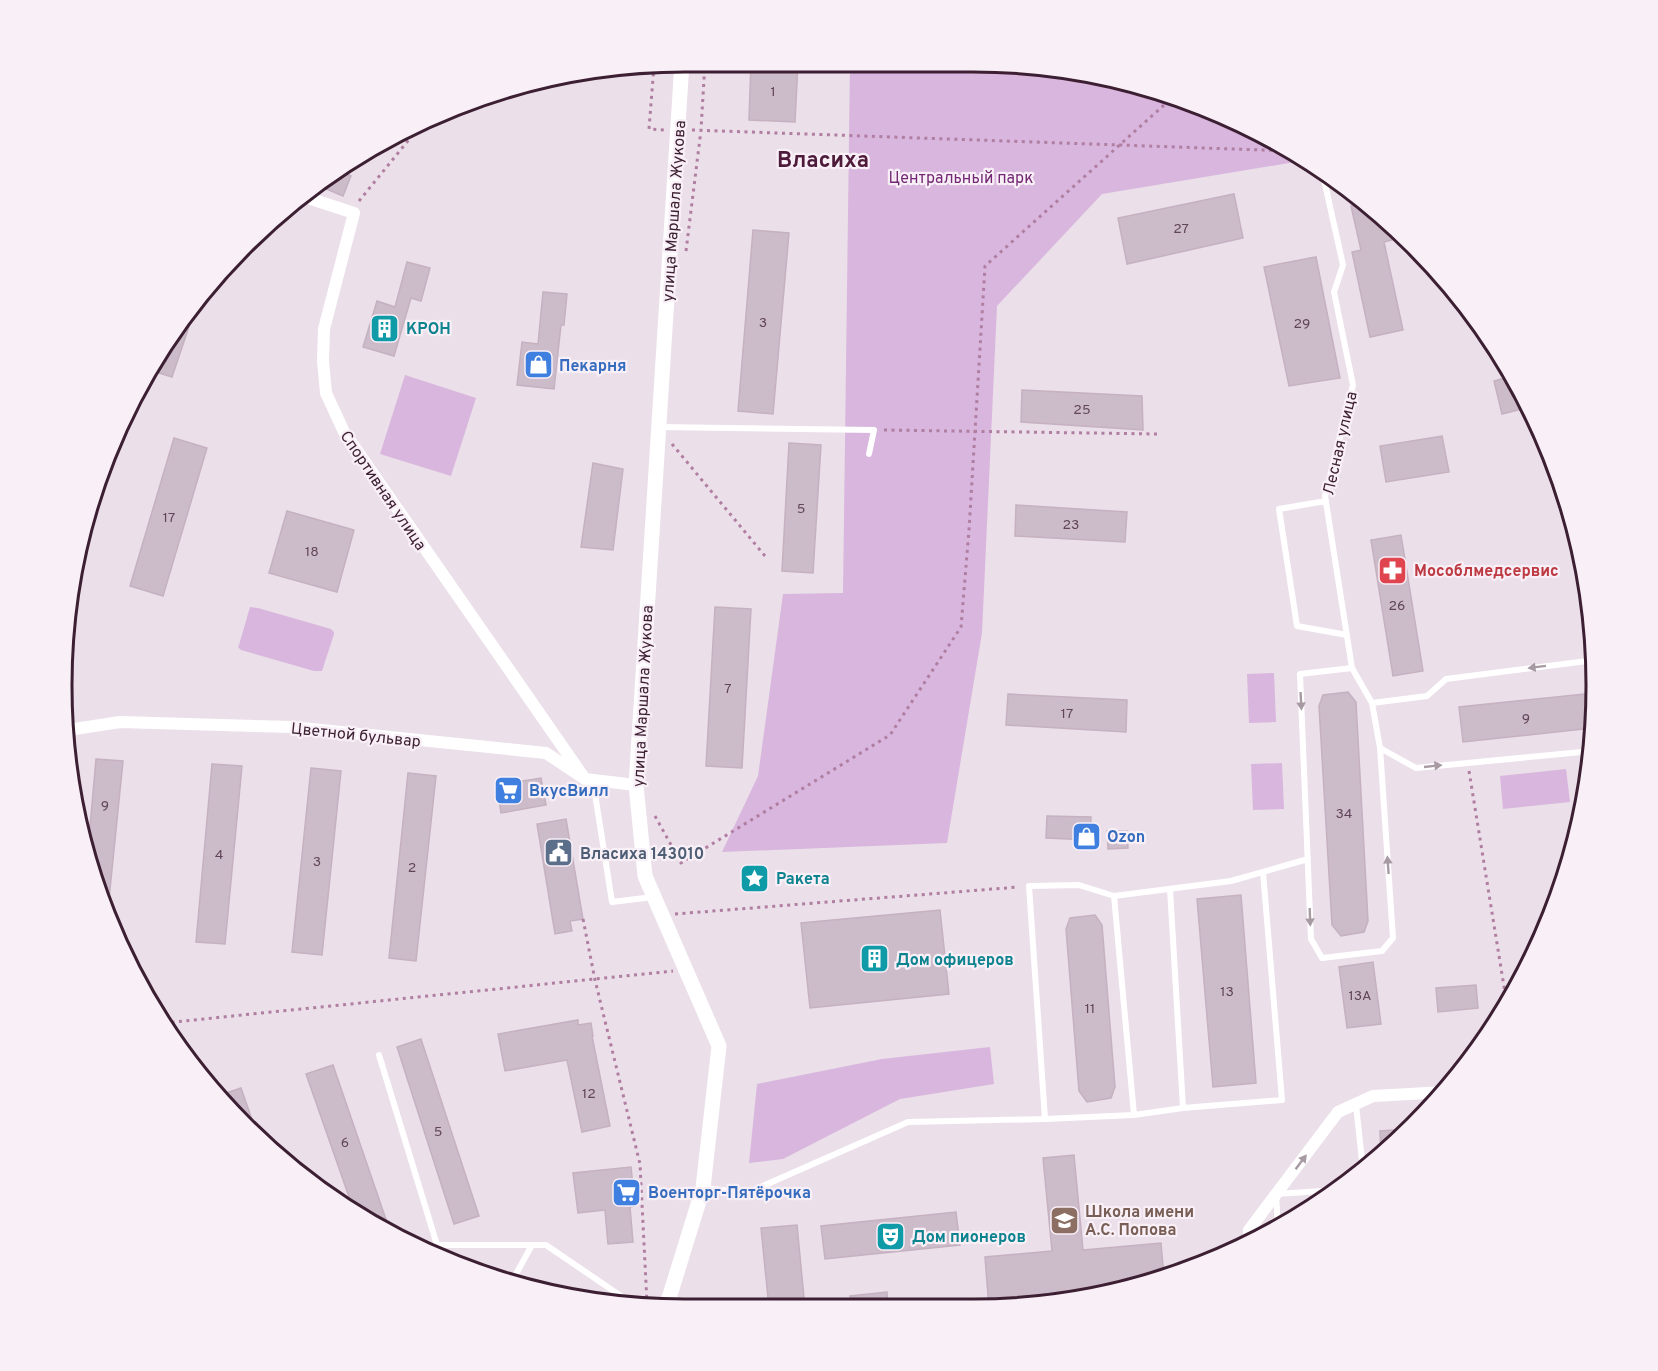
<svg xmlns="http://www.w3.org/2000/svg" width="1658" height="1371" viewBox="0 0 1658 1371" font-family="Overpass,sans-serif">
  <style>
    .green { fill: #d9b6de }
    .building { fill: #ccbbc8; stroke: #c5b1c1; stroke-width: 1.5 }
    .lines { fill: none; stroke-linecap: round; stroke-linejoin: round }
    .path { stroke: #b07ea1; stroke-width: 3; stroke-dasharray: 3 4.5; stroke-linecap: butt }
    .service { stroke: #fff; stroke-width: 6 }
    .minor { stroke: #fff; stroke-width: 12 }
    .tertiary { stroke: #fff; stroke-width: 15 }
    .oneway { fill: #a79aa3 }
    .labels { text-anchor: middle; stroke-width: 4.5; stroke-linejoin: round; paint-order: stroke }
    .number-label { font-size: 14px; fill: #604658 }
    .park-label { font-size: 16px; fill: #742874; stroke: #f8eff7 }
    .street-label { font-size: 16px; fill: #3c1f32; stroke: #f8eff7 }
    .culture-label { font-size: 16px; font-weight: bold; fill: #0d838f; stroke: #f8eff7; text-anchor: start }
    .shop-label { font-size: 16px; font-weight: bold; fill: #366cbe; stroke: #f8eff7; text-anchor: start }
    .health-label { font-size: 16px; font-weight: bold; fill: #be3a42; stroke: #f8eff7; text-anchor: start }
    .service-label { font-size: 16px; font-weight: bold; fill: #4e5e75; stroke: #f8eff7; text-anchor: start }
    .education-label { font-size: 16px; font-weight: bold; fill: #785e54; stroke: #f8eff7; text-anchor: start }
    .district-label { font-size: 22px; font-weight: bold; fill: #4f1b3b; stroke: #f8eff7 }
    .rim { fill: none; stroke: #3c1f32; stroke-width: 3 }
  </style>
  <rect width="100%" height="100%" fill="#ebdfe9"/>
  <!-- green -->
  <path class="green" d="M850,62L1014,63L1095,74L1211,109L1299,156L1301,161L1102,194L997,306L982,633L947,843L722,852L758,776L783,594L843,593Z
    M405,375L476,398L451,476L380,454Z
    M250,607L258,608L331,629L334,632V634L322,671H314L241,650L238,647L239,645Z
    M1274,673L1276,722L1249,723L1247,674Z
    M1282,763L1284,809L1253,810L1251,764Z
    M1566,769L1570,802L1503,809L1500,776Z
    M990,1047L994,1084L900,1099L783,1159L749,1163L757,1084L882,1059Z"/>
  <!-- building -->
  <path class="building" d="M751,62H798L795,122L749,120Z
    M338,170L351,176L343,196L317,185Z
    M1234,194L1243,238L1127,264L1118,218Z
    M1366,203L1387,220L1392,240L1384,242L1403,330L1370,337L1352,252L1361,250L1351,206Z
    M753,230L789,233L773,414L738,411Z
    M1316,257L1340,378L1289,386L1264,267Z
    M407,262L430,268L421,301L411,298L394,356L363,347L377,301L395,307Z
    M543,292L567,294L564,325H561L554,389L517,385L522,342L538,344Z
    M196,306L172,377L156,372L160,359L157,358L166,339Z
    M1512,376L1530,407L1502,414L1494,381Z
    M1022,390L1142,396L1143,430L1021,422Z
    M1442,436L1449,472L1386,482L1380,446Z
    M174,438L207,448L163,596L130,586Z
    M789,443L821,445L813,573L782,571Z
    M593,463L623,469L613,550L581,547Z
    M1016,505L1127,512L1125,542L1015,536Z
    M287,511L354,530L337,592L269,573Z
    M1401,535L1423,671L1393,676L1371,540Z
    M715,607L751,609L742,768L706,766Z
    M1348,692L1356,702L1368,921L1364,932L1341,936L1332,925L1319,706L1323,695Z
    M1594,693L1592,728L1463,742L1459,707Z
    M1008,694L1127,700L1126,732L1006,725Z
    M96,759L123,761L108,909L88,849Z
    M212,764L242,766L225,944L196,942Z
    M311,768L341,771L322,955L292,952Z
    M408,773L436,776L416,961L389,958Z
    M541,778L546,805L501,813L497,785Z
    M1047,816L1091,817L1090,840L1046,838Z
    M566,819L583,919L570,921L572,931L555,934L537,824Z
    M1107,831H1127L1128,848L1108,849Z
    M1241,895L1256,1083L1213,1087L1197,899Z
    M940,910L949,994L810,1008L801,923Z
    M1095,915L1102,925L1115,1087L1111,1098L1087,1102L1079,1091L1066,929L1070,918Z
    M1373,962L1381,1024L1347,1028L1339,967Z
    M1476,985L1478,1008L1438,1012L1436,988Z
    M578,1020V1025L591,1023L593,1036H592L610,1126L582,1132L567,1060L505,1071L498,1034Z
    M421,1039L479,1216L454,1224L397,1047Z
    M333,1065L391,1234L354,1211L306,1074Z
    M241,1088L256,1131L220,1095Z
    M1408,1129L1394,1141L1381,1153L1380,1131Z
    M1074,1155L1083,1250L1161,1243L1164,1277L1134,1288L1013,1308H989L985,1257L1052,1251L1043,1158Z
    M631,1167L635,1206L630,1207L633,1242L608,1244L605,1210L578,1213L573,1173Z
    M956,1212L960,1245L825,1259L821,1226Z
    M797,1225L805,1308H769L761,1228Z
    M887,1292L888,1308H851L850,1296Z"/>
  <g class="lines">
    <!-- path -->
    <path class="path" d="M654,66L649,129L665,130
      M1079,72V80L1121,81
      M692,130L1290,151
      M359,201L420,126
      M686,251L701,130L705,62
      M884,430L1158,434
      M672,444L765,556
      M1469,771L1507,1005
      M655,816L681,863L890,735L961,627L969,530L985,266L1173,97
      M675,914L1019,887
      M583,919L595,980L640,1164L647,1303
      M164,1023L673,971"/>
    <!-- service -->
    <path class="service" d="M1321,168L1325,184L1337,180
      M1325,184L1343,265L1334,292L1353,385L1325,496L1352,668L1372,703L1380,748L1393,938L1382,951L1322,958L1311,939L1300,674L1352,668
      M659,427L874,430L869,454
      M1326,501L1279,509L1297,626L1347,635
      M1372,703L1427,696L1446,679L1595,660
      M1380,748L1416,768L1592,751
      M593,781L612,902L653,897
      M1170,889L1183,1108L1134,1115L1114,896L1231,881L1308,859
      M1114,896L1079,885L1029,886L1045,1119L1134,1115
      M379,1055L437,1245
      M197,1071L198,1073
      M1356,1105L1363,1170
      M1183,1108L1282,1100L1263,872
      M704,1188L747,1193L908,1122L1045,1119
      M1278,1227L1276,1194L1337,1190
      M419,1249L437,1245H546L637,1307
      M511,1283L532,1245"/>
    <!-- minor -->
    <path class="minor" d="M302,196L354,213L324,329L323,361L326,393L344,432L585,779
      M68,730L120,722L292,727L546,753L585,779L636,785
      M1248,1245L1249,1230L1338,1112L1373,1096L1445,1092"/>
    <!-- tertiary -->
    <path class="tertiary" d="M666,1308L703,1188L719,1046L645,876L636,785L682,62"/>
  </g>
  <!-- one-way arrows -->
  <defs><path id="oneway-solid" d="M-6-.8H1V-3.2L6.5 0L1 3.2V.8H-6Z" transform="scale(1.5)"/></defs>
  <g class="oneway">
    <use href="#oneway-solid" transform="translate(1537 667) rotate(173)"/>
    <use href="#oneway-solid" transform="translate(1301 701) rotate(87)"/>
    <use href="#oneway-solid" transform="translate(1433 766) rotate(-6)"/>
    <use href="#oneway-solid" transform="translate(1388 865) rotate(-94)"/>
    <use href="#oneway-solid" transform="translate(1310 917) rotate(88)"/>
    <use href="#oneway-solid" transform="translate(1301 1162) rotate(-53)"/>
  </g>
  <!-- icons -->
  <defs>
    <symbol id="building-square" viewBox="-11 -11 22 22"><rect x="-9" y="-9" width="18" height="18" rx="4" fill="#0f9aa8" stroke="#f8eff7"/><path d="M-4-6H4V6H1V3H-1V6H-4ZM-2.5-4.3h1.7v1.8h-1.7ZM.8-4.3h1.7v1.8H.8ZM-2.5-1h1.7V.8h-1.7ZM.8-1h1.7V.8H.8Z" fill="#fff"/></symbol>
    <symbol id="shop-square" viewBox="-11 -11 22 22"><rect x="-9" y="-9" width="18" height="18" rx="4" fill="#3f7fe0" stroke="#f8eff7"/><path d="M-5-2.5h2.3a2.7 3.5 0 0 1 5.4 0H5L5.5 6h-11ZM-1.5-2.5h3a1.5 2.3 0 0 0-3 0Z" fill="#fff"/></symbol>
    <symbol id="pharmacy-square" viewBox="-11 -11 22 22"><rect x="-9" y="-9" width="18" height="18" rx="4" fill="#e0444e" stroke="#f8eff7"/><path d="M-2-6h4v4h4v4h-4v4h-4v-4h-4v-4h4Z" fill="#fff"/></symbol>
    <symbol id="supermarket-square" viewBox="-11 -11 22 22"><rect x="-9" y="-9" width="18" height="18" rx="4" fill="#3f7fe0" stroke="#f8eff7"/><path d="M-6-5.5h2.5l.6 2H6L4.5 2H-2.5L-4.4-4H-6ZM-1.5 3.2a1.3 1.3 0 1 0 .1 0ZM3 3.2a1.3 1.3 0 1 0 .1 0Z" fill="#fff"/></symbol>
    <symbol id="civic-square" viewBox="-11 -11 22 22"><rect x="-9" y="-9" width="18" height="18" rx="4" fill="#5c6f8a" stroke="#f8eff7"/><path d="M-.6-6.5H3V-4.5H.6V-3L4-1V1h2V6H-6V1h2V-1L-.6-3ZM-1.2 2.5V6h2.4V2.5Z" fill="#fff"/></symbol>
    <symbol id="sight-square" viewBox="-11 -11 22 22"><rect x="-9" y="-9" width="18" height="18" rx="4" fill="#0f9aa8" stroke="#f8eff7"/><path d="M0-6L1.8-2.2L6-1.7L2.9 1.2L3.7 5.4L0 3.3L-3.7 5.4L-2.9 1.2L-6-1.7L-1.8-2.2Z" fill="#fff"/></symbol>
    <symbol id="school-square" viewBox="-11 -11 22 22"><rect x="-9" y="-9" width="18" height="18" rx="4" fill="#8d6e63" stroke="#f8eff7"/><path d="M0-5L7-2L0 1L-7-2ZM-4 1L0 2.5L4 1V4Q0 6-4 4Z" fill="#fff"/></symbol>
    <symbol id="theatre-square" viewBox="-11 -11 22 22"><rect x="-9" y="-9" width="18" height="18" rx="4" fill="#0f9aa8" stroke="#f8eff7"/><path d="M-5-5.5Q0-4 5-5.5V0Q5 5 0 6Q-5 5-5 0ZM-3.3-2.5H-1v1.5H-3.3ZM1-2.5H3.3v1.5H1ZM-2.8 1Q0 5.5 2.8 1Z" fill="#fff"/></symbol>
  </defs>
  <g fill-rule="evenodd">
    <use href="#building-square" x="368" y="312" width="33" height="33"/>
    <use href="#shop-square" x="522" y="348" width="33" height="33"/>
    <use href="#pharmacy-square" x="1376" y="554" width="33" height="33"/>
    <use href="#supermarket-square" x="492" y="774" width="33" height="33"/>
    <use href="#shop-square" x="1070" y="820" width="33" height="33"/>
    <use href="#civic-square" x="542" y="836" width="33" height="33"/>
    <use href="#sight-square" x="738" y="862" width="33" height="33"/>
    <use href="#building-square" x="858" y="942" width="33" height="33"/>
    <use href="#supermarket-square" x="610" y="1176" width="33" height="33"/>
    <use href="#school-square" x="1048" y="1204" width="33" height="33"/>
    <use href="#theatre-square" x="874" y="1220" width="33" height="33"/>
  </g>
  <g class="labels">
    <!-- number labels -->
    <g class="number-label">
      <text x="773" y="96">1</text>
      <text x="1181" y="233">27</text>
      <text x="763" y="327">3</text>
      <text x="1302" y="328">29</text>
      <text x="1082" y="414">25</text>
      <text x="801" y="513">5</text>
      <text x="169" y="522">17</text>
      <text x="1071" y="529">23</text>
      <text x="312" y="556">18</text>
      <text x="1397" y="610">26</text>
      <text x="728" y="693">7</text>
      <text x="1067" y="718">17</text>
      <text x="1526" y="723">9</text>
      <text x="105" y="810">9</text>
      <text x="1344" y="818">34</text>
      <text x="219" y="859">4</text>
      <text x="317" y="866">3</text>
      <text x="412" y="872">2</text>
      <text x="1227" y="996">13</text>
      <text x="1360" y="1000">13А</text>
      <text x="1090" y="1013">11</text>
      <text x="589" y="1098">12</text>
      <text x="438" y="1136">5</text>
      <text x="345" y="1147">6</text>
    </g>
    <!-- park labels -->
    <g class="park-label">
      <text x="961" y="183">Центральный парк</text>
    </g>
    <!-- street labels -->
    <g class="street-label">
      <text transform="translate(673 211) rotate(-86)" y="6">улица Маршала Жукова</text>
      <text transform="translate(1339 443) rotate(-77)" y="6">Лесная улица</text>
      <text transform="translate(384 490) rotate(56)" y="6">Спортивная улица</text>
      <text transform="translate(642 696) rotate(-87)" y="6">улица Маршала Жукова</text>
      <text transform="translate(356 734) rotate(6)" y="6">Цветной бульвар</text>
    </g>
    <!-- culture labels -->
    <g class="culture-label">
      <text x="406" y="334">КРОН</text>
      <text x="776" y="884">Ракета</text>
      <text x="896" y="965">Дом офицеров</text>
      <text x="912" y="1242">Дом пионеров</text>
    </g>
    <!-- shop labels -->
    <g class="shop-label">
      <text x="559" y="371">Пекарня</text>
      <text x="529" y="796">ВкусВилл</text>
      <text x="1107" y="842">Ozon</text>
      <text x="648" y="1198">Военторг-Пятёрочка</text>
    </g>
    <!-- health labels -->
    <g class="health-label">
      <text x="1414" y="576">Мособлмедсервис</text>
    </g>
    <!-- service labels -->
    <g class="service-label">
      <text x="580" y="859">Власиха 143010</text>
    </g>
    <!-- education labels -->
    <g class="education-label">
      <text x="1085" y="1217">Школа имени<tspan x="1085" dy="18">А.С. Попова</tspan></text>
    </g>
    <!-- district labels -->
    <g class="district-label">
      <text x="823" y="167">Власиха</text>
    </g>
  </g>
  <!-- crop -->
  <path d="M0 0H1658V1371H0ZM685 72H973A613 613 0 0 1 1586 685V686A613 613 0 0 1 973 1299H685A613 613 0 0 1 72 686V685A613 613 0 0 1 685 72Z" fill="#f8eff7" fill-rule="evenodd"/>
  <path class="rim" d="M685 72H973A613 613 0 0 1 1586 685V686A613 613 0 0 1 973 1299H685A613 613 0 0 1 72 686V685A613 613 0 0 1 685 72Z"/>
</svg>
